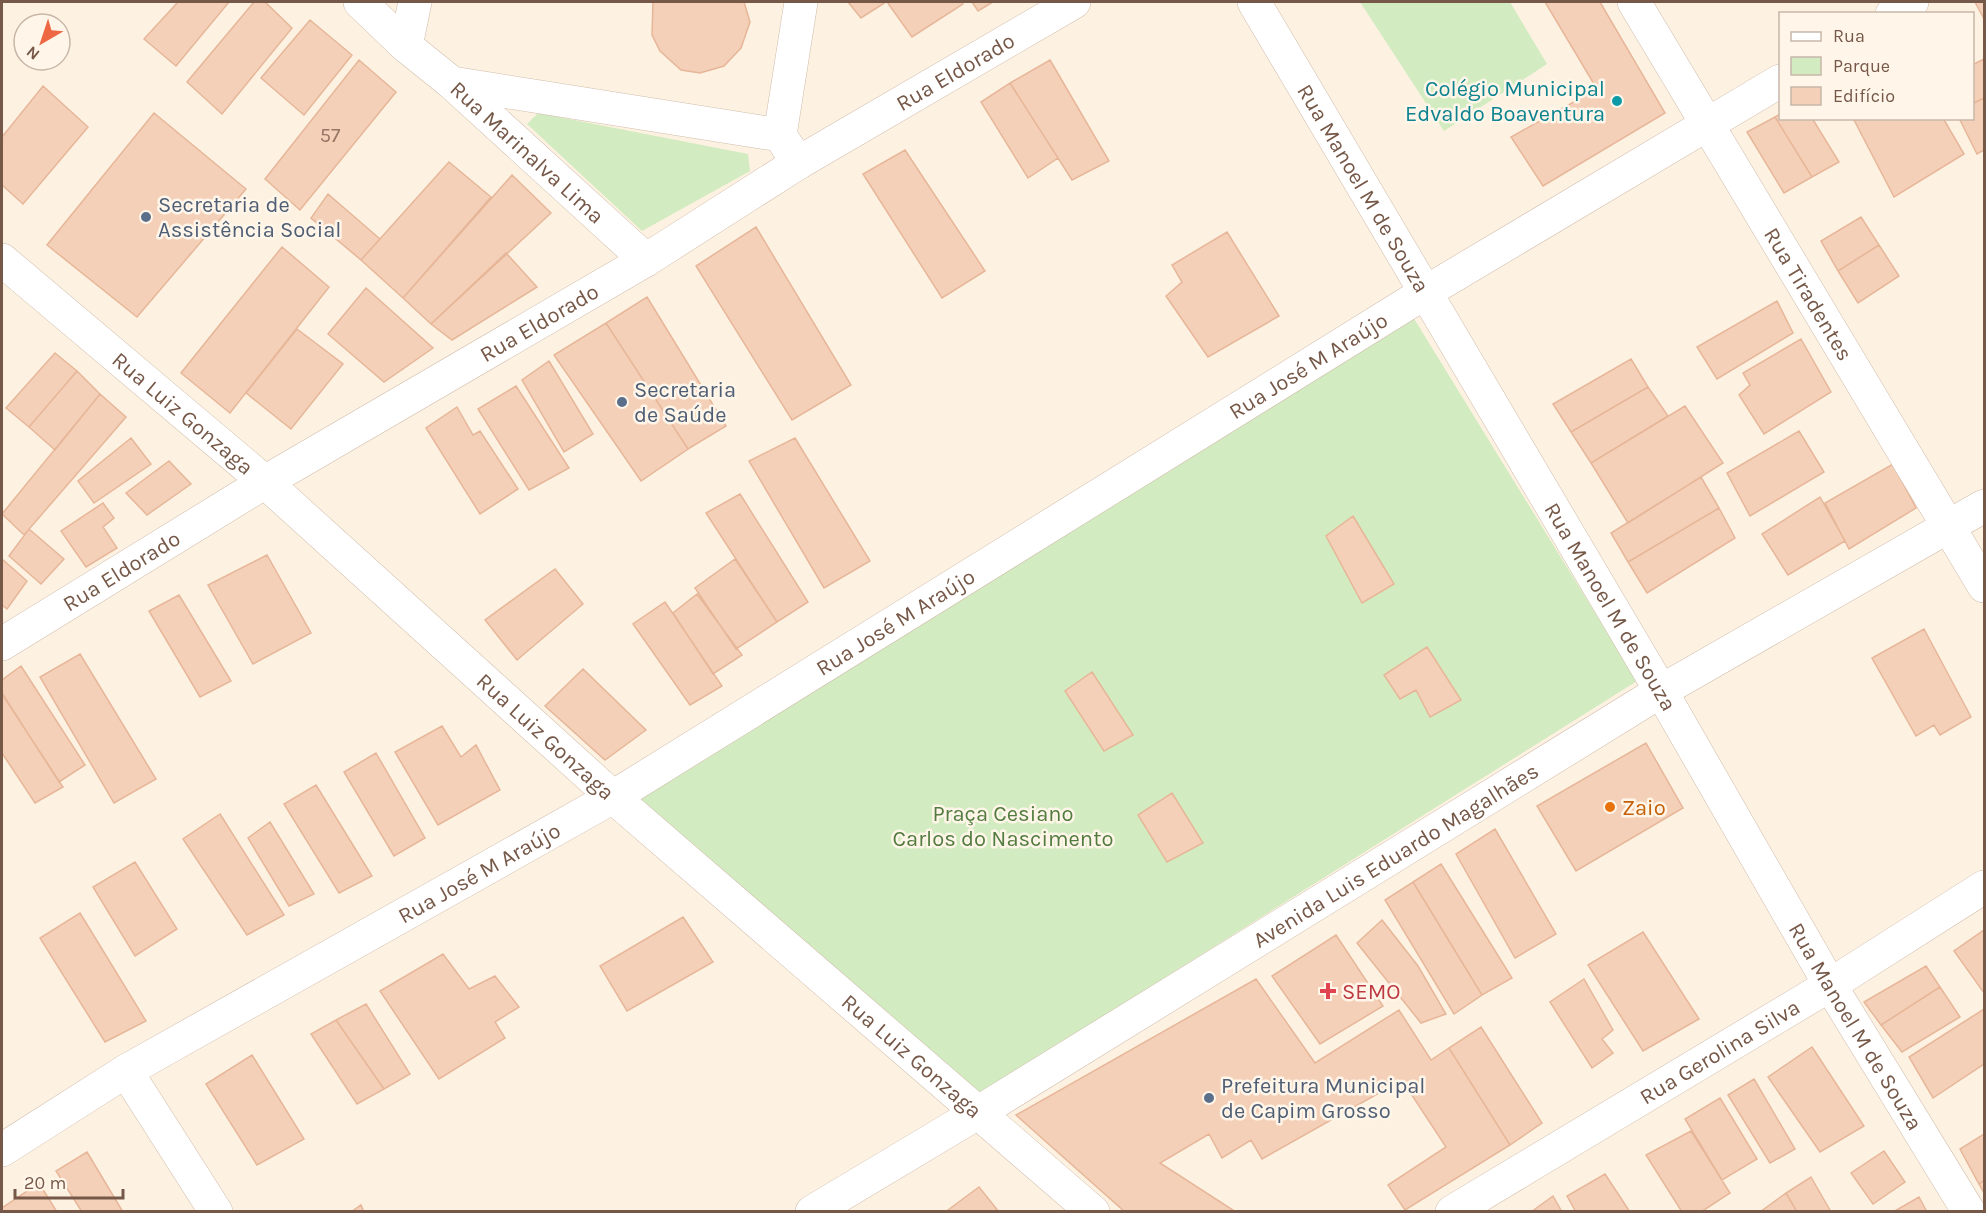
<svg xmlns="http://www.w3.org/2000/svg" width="1986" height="1213" viewBox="0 0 1986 1213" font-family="Karla,sans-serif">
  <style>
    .green { fill: #d2ebc0 }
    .building { fill: #f4d0b9; stroke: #e7b698; stroke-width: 1.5 }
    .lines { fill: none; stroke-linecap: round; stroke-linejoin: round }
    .street-casing { stroke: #d1bcac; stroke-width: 34 }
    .street { stroke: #fff; stroke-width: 33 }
    .culture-dot { fill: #0f9aa8; stroke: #fff6e9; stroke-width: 2 }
    .service-dot { fill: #5c6f8a; stroke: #fff6e9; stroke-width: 2 }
    .food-dot { fill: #e8710a; stroke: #fff6e9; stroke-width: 2 }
    .health-dot { fill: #e0444e; stroke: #fff6e9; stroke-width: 2 }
    .labels { text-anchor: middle; stroke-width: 5; stroke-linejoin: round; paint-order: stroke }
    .number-label { font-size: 20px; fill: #967664 }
    .street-label { font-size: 22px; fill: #765848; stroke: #fff6e9 }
    .culture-label { font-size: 22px; fill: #0d838f; stroke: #fff6e9; text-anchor: end }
    .service-label { font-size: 22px; fill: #4e5e75; stroke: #fff6e9; text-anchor: start }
    .food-label { font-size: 22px; fill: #c56008; stroke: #fff6e9; text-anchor: start }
    .park-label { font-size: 22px; fill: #527c3f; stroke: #fff6e9 }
    .health-label { font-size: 22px; fill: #be3a42; stroke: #fff6e9; text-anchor: start }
  </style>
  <rect width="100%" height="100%" fill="#fdf2e2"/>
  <!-- green -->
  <path class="green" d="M1360,2H1510L1547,64L1444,131Z
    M538,113L748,154L750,171L642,231L527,124Z
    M1413,317L1637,681L978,1095L640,799Z"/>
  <!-- building -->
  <path class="building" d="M178,2H229L176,66L144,39Z
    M254,2H265L292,28L222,114L187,82Z
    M653,2H744L750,22L741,48L724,66L700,73L681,70L660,51L652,35Z
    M848,2H886L861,18Z
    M887,2H962L963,4L912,37Z
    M972,2H993L978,11Z
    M1545,2H1600L1665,113L1543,186L1511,137L1597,89Z
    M1975,2H1984V19Z
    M310,20L352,55L304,115L261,78Z
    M1984,59V98L1972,104V65Z
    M359,60L396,92L300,210L265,179Z
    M1050,60L1109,161L1072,180L1010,83Z
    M1010,83L1058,158L1028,178L981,102Z
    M43,86L88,127L23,204L2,185V137Z
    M1984,98V150L1977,154L1959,118H1972V104Z
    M154,113L246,189L137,317L47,245Z
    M1780,114V118H1812L1839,162L1812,177L1775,117Z
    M1775,117L1812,177L1784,193L1747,132Z
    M1853,118H1943L1964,154L1894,197Z
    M905,150L985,271L942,298L863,174Z
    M449,162L491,197L403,298L361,260Z
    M512,175L551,213L431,324L403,298Z
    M328,194L380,239L361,260L311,218Z
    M1861,217L1879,245L1838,271L1821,241Z
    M756,227L851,385L792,420L696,266Z
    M1227,232L1279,316L1208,357L1166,296L1182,282L1172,265Z
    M1879,245L1899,276L1858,303L1838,271Z
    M282,247L329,287L230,413L181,373Z
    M506,253L537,287L452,340L431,324Z
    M366,288L433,348L384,382L328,334Z
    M647,297L726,426L688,449L606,323Z
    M1777,301L1793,333L1717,379L1697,347Z
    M606,323L688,449L641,481L554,355Z
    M297,329L343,364L291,429L246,393Z
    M1801,339L1831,392L1764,434L1739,395L1750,385L1743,373Z
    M55,353L77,371L29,427L6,408Z
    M1631,359L1648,387L1571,432L1553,404Z
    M549,361L593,434L564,452L522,380Z
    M77,371L100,394L55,450L29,427Z
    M516,386L569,468L529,490L478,409Z
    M1648,387L1668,416L1591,463L1571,432Z
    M100,394L126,417L24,535L2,514Z
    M1685,406L1723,463L1628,523L1591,463Z
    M457,407L473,435L480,431L518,489L480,514L426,428Z
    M1799,431L1824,472L1750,516L1727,473Z
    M131,438L151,464L94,503L78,481Z
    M795,438L870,561L824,588L749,461Z
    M169,461L191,484L147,515L126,493Z
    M1893,464L1916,508L1849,549L1825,503Z
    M1701,477L1719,508L1628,562L1611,533Z
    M740,494L808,602L777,622L706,513Z
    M1820,497L1845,541L1788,575L1762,534Z
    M103,503L114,518L103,527L117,548L86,567L61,531Z
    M1719,508L1735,538L1647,593L1628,562Z
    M1353,516L1394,584L1362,603L1326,536Z
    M29,529L64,559L41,584L9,556Z
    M267,555L311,633L253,664L208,585Z
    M2,559L27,581L7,609L2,605Z
    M735,559L777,622L736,649L695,588Z
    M555,569L583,604L517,660L485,620Z
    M697,594L742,655L713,674L673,613Z
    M179,595L231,681L200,697L149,611Z
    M665,602L722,686L690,705L633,624Z
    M1924,629L1971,717L1940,735L1934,725L1916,736L1872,658Z
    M1427,647L1461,700L1430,717L1416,690L1400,699L1384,675Z
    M80,654L156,779L114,803L40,677Z
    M21,666L85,765L59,782L2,693V680Z
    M583,669L646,730L605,760L545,706Z
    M1092,672L1133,735L1104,751L1065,691Z
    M2,694L63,787L35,803L2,753Z
    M442,726L461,757L476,745L500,790L438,825L395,752Z
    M1646,743L1683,808L1576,871L1537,806Z
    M376,753L425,838L394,856L344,772Z
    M316,785L372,876L339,893L284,804Z
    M1172,793L1203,843L1167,862L1138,815Z
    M220,814L284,915L247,935L183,839Z
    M270,822L314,894L289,906L248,838Z
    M1495,829L1556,934L1515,958L1456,854Z
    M135,862L177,929L135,956L93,887Z
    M1441,864L1512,978L1482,995L1413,882Z
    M1413,882L1482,995L1454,1014L1385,900Z
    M80,913L146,1021L105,1042L40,938Z
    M683,917L713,962L627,1011L600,966Z
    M1382,920L1418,966L1446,1014L1421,1023L1357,943Z
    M1984,930V993L1954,951Z
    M1643,932L1699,1019L1643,1051L1588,965Z
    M1336,935L1383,1006L1320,1044L1272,976Z
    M443,954L469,989L495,976L519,1007L495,1022L505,1038L439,1079L380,991Z
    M1926,966L1940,987L1881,1025L1864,1002Z
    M1256,979L1315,1063L1399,1010L1431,1060L1449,1048L1510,1145L1405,1210L1388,1185L1446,1147L1402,1080L1262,1159L1251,1140L1222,1158L1209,1134L1160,1163L1236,1212H1125L1016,1115Z
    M1584,979L1613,1030L1602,1039L1613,1053L1592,1068L1550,1002Z
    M1940,987L1960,1017L1902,1052L1881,1025Z
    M366,1004L410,1074L384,1089L336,1020Z
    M1984,1009V1064L1933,1098L1909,1057Z
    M336,1020L384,1089L357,1104L311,1034Z
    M1481,1027L1542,1123L1510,1145L1449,1048Z
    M1812,1047L1864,1126L1820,1152L1768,1077Z
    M252,1055L304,1139L257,1165L206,1084Z
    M1754,1079L1795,1149L1770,1163L1728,1095Z
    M1720,1098L1757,1159L1722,1180L1685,1119Z
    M1691,1131L1730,1193L1701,1212H1682L1646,1155Z
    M1984,1134V1180L1979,1184L1960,1149Z
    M1884,1151L1905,1182L1873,1204L1851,1173Z
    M87,1152L123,1212H82L56,1171Z
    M1605,1174L1630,1212H1576L1567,1196Z
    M1811,1177L1831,1212H1797L1786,1193Z
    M1984,1180V1193L1979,1184Z
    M39,1183L57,1212H2V1208Z
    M979,1187L999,1212H946L948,1210Z
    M1786,1193L1797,1212H1760Z
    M1553,1196L1562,1212H1531Z
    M1919,1197L1927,1212H1893Z
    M361,1205L364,1212H351Z"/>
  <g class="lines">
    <defs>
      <g id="street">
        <path id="s1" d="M360,2L406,46L452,83L646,260"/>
        <path id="s2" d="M1254,2L1661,691L1830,985L1969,1212"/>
        <path id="s3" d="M1634,2L1984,586"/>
        <path d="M1892,14L1912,2"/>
        <path d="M406,46L415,2"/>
        <path d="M452,83L780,135L798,163"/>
        <path d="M780,135L801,2"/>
        <path id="s4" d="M2,260L265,482L613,797L1093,1212"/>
        <path id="s5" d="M2,644L265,482L646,260L798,163L1074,2"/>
        <path d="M126,1071L216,1212"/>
        <path id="s6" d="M2,1150L126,1071L613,797L1426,292L1780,81"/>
        <path id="s7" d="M812,1212L979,1112L1661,691L1984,506"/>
        <path id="s8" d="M1452,1212L1830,985L1984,887"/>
      </g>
    </defs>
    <!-- street casing -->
    <use href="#street" class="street-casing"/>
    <!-- street -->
    <use href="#street" class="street"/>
  </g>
  <!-- markers -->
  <circle class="culture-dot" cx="1617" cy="101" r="6"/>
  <g class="service-dot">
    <circle cx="146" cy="217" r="6"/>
    <circle cx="622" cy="402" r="6"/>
    <circle cx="1209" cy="1098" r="6"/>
  </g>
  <circle class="food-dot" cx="1610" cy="807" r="6"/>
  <path class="health-dot" d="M1325 982h6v6h6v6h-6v6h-6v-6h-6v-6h6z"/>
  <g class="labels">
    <!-- number labels -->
    <g class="number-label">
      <text x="330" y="142">57</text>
    </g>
    <!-- street labels -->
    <g class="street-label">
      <text dy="8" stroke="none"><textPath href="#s5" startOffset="1112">Rua Eldorado</textPath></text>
      <text dy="8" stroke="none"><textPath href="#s1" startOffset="225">Rua Marinalva Lima</textPath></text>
      <text dy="8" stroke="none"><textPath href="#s2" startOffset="216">Rua Manoel M de Souza</textPath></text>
      <text dy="8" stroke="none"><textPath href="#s3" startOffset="340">Rua Tiradentes</textPath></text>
      <text dy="8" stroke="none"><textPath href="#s5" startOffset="626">Rua Eldorado</textPath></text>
      <text dy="8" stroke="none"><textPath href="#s6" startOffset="1524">Rua José M Araújo</textPath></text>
      <text dy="8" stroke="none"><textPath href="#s4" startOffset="237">Rua Luiz Gonzaga</textPath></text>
      <text dy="8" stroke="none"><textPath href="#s5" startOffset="140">Rua Eldorado</textPath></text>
      <text dy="8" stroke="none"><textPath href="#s2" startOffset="702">Rua Manoel M de Souza</textPath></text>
      <text dy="8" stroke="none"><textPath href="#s6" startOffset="1038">Rua José M Araújo</textPath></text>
      <text dy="8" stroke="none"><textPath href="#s4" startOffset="723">Rua Luiz Gonzaga</textPath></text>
      <text dy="8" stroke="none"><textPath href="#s7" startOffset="684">Avenida Luis Eduardo Magalhães</textPath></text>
      <text dy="8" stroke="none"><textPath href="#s6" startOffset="552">Rua José M Araújo</textPath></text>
      <text dy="8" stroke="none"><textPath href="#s2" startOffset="1188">Rua Manoel M de Souza</textPath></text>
      <text dy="8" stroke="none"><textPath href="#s8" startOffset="312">Rua Gerolina Silva</textPath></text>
      <text dy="8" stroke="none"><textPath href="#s4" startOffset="1209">Rua Luiz Gonzaga</textPath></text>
    </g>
    <!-- culture labels -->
    <g class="culture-label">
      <text x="1605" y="96">Colégio Municipal<tspan x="1605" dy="25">Edvaldo Boaventura</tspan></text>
    </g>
    <!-- service labels -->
    <g class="service-label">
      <text x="158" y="212">Secretaria de<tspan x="158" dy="25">Assistência Social</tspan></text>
      <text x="634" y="397">Secretaria<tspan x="634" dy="25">de Saúde</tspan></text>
      <text x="1221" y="1093">Prefeitura Municipal<tspan x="1221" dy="25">de Capim Grosso</tspan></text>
    </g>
    <!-- food labels -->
    <g class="food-label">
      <text x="1622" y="815">Zaio</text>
    </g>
    <!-- park labels -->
    <g class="park-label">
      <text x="1003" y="821">Praça Cesiano<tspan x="1003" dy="25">Carlos do Nascimento</tspan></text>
    </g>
    <!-- health labels -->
    <g class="health-label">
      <text x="1342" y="999">SEMO</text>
    </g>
  </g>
  <!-- border -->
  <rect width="1986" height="1213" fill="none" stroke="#765848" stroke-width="6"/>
  <!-- legend -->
  <rect x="1779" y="12" width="195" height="108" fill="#fff6e9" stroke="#c8b7a9" stroke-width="1.5"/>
  <rect x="1791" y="32" width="30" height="9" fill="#ffffff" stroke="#c8b7a9" stroke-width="1.5"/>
  <text x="1833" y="42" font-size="18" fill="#765848">Rua</text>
  <rect x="1791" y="57" width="30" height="18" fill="#d2ebc0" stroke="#c8b7a9" stroke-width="1.5"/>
  <text x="1833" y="72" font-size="18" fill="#765848">Parque</text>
  <rect x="1791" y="87" width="30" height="18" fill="#f4d0b9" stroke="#c8b7a9" stroke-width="1.5"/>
  <text x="1833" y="102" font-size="18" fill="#765848">Edifício</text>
  <!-- north arrow -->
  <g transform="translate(42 42) rotate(219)"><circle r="28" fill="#fff6e9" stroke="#c8b7a9" stroke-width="1.5"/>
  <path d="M0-4.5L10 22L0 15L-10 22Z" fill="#ec6742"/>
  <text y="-9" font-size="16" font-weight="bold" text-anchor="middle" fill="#765848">N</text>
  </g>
  <!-- scale -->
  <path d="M15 1189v9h108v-9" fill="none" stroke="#765848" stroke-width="3"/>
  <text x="24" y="1189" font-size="18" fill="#765848" stroke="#fff6e9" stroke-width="4.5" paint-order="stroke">20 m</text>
</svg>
